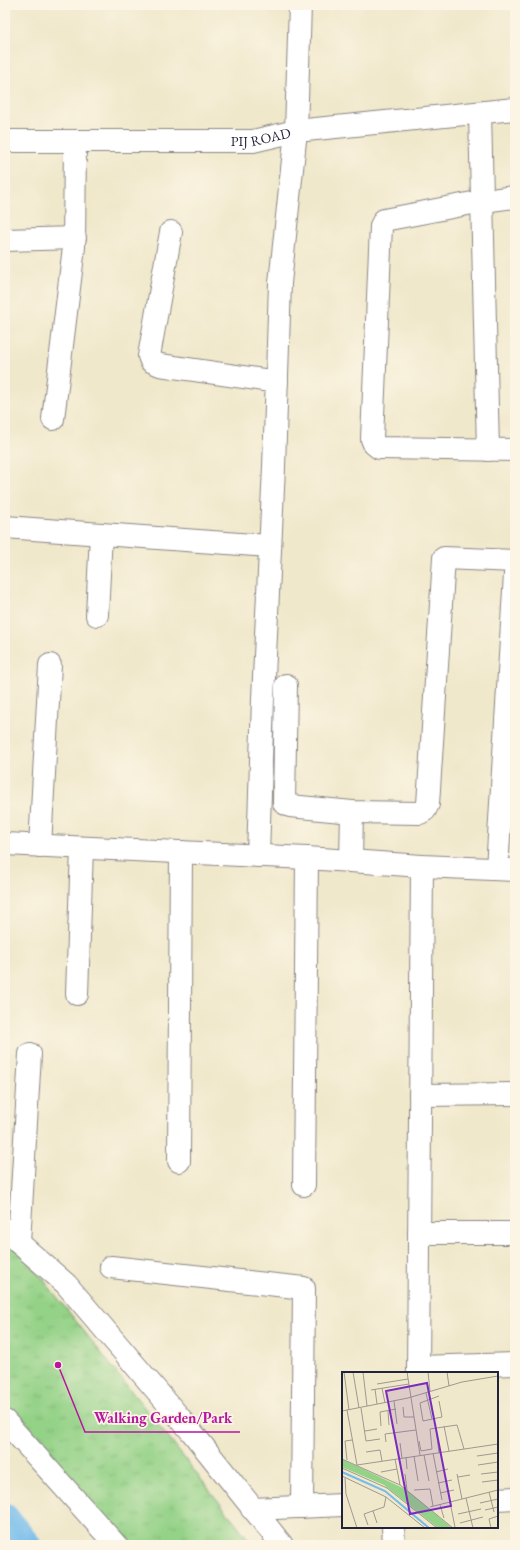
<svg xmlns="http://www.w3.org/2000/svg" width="520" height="1550" viewBox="0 0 520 1550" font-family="'EB Garamond',serif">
	<defs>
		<pattern id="park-tufts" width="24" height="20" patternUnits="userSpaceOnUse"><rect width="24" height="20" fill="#94d287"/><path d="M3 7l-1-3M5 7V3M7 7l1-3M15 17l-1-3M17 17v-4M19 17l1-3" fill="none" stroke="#7fb475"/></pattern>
	</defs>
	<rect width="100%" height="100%" fill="#fcf5e5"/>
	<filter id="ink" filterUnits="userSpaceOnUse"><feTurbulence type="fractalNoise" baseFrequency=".025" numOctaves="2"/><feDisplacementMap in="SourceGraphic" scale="8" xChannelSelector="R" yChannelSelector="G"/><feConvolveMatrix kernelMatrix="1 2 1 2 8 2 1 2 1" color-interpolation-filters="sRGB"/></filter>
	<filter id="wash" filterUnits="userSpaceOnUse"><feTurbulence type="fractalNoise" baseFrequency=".012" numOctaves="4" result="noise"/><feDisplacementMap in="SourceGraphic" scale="16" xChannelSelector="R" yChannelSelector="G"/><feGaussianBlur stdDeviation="0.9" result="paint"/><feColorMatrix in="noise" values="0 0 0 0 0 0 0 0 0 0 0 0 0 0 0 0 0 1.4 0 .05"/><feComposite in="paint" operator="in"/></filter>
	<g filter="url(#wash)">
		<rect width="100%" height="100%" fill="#f0e8cb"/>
		<path fill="url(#park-tufts)" stroke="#5b7a61" d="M5,1241l18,13 230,291h-131l-117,-134z"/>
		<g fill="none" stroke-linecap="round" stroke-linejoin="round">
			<path stroke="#72bceb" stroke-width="27" d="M5,1517l23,28"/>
		</g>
	</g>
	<g filter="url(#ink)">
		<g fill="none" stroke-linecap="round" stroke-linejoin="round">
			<defs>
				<g id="street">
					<path d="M480,113l8,337"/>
					<path d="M515,197l-32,4 -99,19 -3,6 -9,213 2,5 5,4 136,2"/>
					<path d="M171,232l-22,124 2,5 9,4 117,17"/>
					<path d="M5,240l70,-2"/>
					<path d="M53,419l21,-172 1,-106"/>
					<path d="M5,527l264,19"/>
					<path d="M97,615l4,-81"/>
					<path d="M286,685l-2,118 6,3 62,6 68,1 5,-3 3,-6 16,-246 71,3"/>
					<path d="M5,844l302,14 115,8 93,4"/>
					<path d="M40,846l10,-181"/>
					<path d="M258,856l5,-158 11,-231 6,-184 16,-152 4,-126"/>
					<path d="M351,861l1,-49"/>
					<path d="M497,869l18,-295"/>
					<path d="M77,994l5,-146"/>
					<path d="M420,1095l95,-1"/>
					<path d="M179,1161l2,-309"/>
					<path d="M304,1185l3,-327"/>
					<path d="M5,1229l14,14 47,41 125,147 91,114"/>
					<path d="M419,1233h96"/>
					<path d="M19,1243l11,-189"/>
					<path d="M111,1267l193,21 -2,219"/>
					<path d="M418,1367l97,-3"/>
					<path d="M418,1373l4,-507"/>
					<path d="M5,1421l111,124"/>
					<path d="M497,1499l18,-1"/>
					<path d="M252,1509l91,-4"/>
					<path d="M393,1527l1,18"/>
				</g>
				<g id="primary">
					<path id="s1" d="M5,141h248l43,-10 219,-22"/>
				</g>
			</defs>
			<use href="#street" stroke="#898583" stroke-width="24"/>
			<use href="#primary" stroke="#898583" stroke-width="24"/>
			<use href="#street" stroke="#fff" stroke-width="22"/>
			<use href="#primary" stroke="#fff" stroke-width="22"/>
		</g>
	</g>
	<g text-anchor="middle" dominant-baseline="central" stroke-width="3.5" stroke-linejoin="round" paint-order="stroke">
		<g font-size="14" fill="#22223b" stroke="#fcf5e5">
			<text stroke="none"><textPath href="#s1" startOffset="256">PIJ ROAD</textPath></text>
		</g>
	</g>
	<g transform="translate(342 1372)">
		<rect width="156" height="156" fill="#f0e8cb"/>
		<path d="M0,87l65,31 45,38h-14l-54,-43 -42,-18z" fill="#94d287"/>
		<path fill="none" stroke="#72bceb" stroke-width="2" d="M0,100l43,19 44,37"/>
		<path fill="none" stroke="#9e9991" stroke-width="1" d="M2,0l5,38M11,0l6,36M21,0l4,34M65,0l13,83M86,0l2,19M105,0l2,14M35,12l31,-5M40,16l3,15M33,17l2,15M29,18l38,-6M84,21l6,26M52,29l3,23M97,29l3,16 -19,4 -3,-18 19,-7M61,35l1,10h10M19,36l5,33 14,-2M5,38l10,55 141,-21M0,39l66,-13 54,-16 36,-6M46,39l1,14M39,54l-1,-14 16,-3M102,54l5,25M94,56l3,25M23,59l12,-2M77,69l2,10 11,-2 -2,-20 27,-4 7,24M44,70l-1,-8 31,-4M58,71l2,15M24,80l14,-2 2,11M91,81l9,47M82,83l5,26M72,84l4,25M135,84l21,-3M64,85l1,12M0,87l58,26 53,43M53,87l5,26M5,88l-2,-19 7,-1M136,93l20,-3M0,96l45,20 50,40M39,100l16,-3M94,100l12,-3M63,102l2,16M115,102l5,25M139,102l17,-2M0,104l44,21 39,31M116,105l12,-2M3,106l1,16 11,34M140,110l16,-2M96,111l14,-3M72,118l16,-1 3,17M147,120l5,20M98,121l14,-3M124,126l7,30M108,130l5,25M138,131l18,-4M98,133l4,13M88,135l68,-17M143,138l13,-3M31,139l4,12M116,142l23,-5M118,151l23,-6M26,153l-4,-11 20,-7 2,-10M149,156l-2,-9 9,-3"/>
		<path fill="#7b2cbf" fill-opacity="0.15" stroke="#7b2cbf" stroke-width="2" d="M85,11l24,123 -41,8 -24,-123z"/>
		<rect width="156" height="156" fill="none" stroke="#22223b" stroke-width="2"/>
	</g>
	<path fill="none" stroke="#b5179e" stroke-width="1.5" d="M58 1365L85 1432H240"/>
	<circle fill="#b5179e" stroke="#fcf5e5" stroke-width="1.5" cx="58" cy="1365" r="4"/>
	<g font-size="15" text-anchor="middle" font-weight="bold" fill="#b5179e" stroke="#fcf5e5" stroke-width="3.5" stroke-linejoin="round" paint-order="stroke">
		<text x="163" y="1423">Walking Garden/Park</text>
	</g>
	<rect width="520" height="1550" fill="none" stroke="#fcf5e5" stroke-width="20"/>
</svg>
